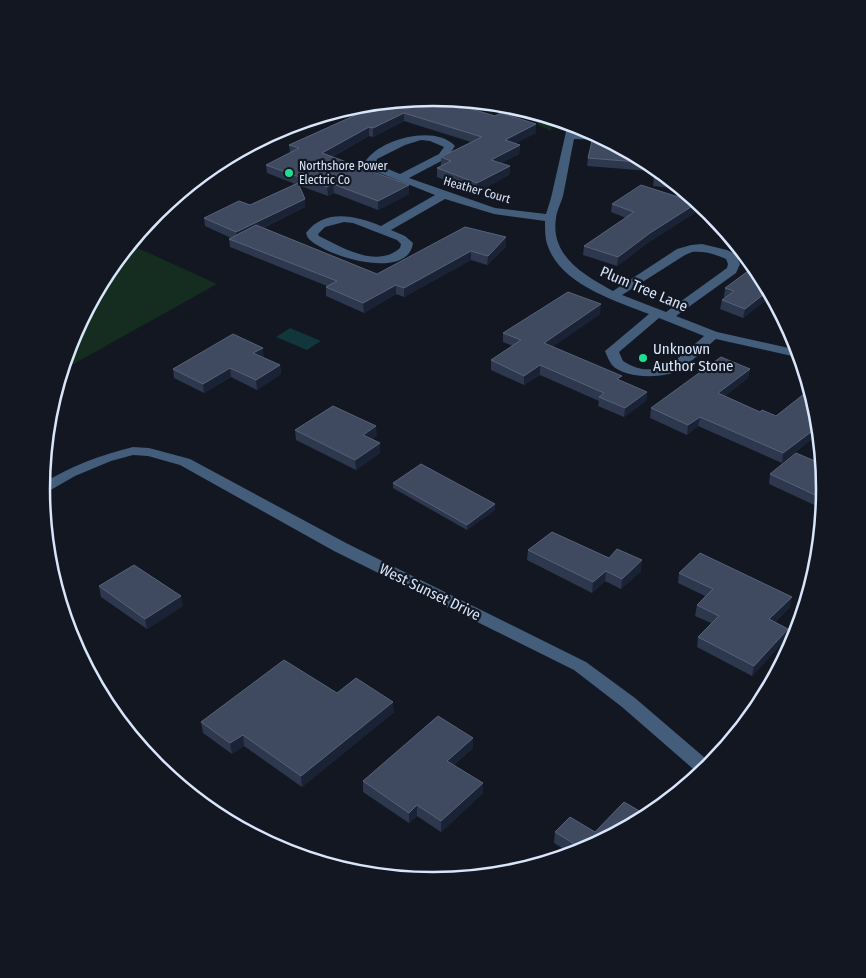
<svg xmlns="http://www.w3.org/2000/svg" width="866" height="978" viewBox="0 0 866 978" font-family="'Fira Sans Condensed',sans-serif">
	<rect width="100%" height="100%" fill="#121722"/>
	<g fill="#152c20">
		<path d="M501,104l52,14 -2,13 -13,-6 -2,-6 -25,-8 -4,-5z"/>
		<path d="M129,244l88,40 -156,87c15,-47 37,-89 68,-127z"/>
	</g>
	<path fill="#11363c" d="M290,328l31,13 -14,9 -31,-13z"/>
	<g fill="none" stroke-linecap="round" stroke-linejoin="round">
		<g fill="#435d7b" fill-rule="evenodd">
			<path d="M568,123l9,2 -2,8 22,2 11,5 -34,-1c-4,19 -7,38 -11,57 -2,7 -6,14 -7,22 -6,38 28,57 57,73l64,-42 14,-4 11,-1 25,6 8,4 5,10 -4,9 -60,43 41,16 81,18 3,8 -85,-19c-13,10 -23,23 -37,31 -15,9 -54,9 -67,-5 -3,-4 -5,-9 -7,-14l44,-37c-36,-14 -93,-31 -103,-74 -1,-6 -1,-13 -1,-19l-51,-7 -49,-15 -54,31 14,6 8,7c-5,39 -89,13 -105,-5l-2,-5c19,-25 50,-17 75,-7l54,-31 -68,-27 -2,-6c14,-23 70,-38 90,-16l-8,12 -38,20 86,30 51,6 5,-16zM421,140l9,1 14,6 -5,7 -39,20 -24,-10 1,-5 28,-14zM344,222l9,1 44,17 4,4 -1,4c-24,21 -58,-1 -81,-12l-1,-2 7,-7zM692,252c12,-1 23,2 34,7l2,5 -1,4 -61,44 -44,-17 63,-40zM659,318l45,18c-24,21 -47,47 -81,25l-4,-9z"/>
			<path d="M133,447l16,1 41,11 156,84 240,119 49,36 77,66 -13,10 -77,-67 -48,-37 -240,-119 -154,-86 -32,-9 -15,-1 -22,6 -36,15 -33,19v-11c29,-18 58,-29 91,-37z"/>
		</g>
	</g>
	<g fill="#2d374e">
		<path d="M413,99l3,2 120,23v9l-21,10 5,2 -1,9 -18,9 9,3 -1,9 -32,17 -40,-15v-9l4,-2v-9l30,-15 -67,-21 -31,16 -4,-1 -37,21 77,37 -31,16 -44,-17 -6,3 -30,-11 7,14v8l-42,21 114,46 88,-47 41,19 -19,19 -16,-5 -67,37 -8,-3 -32,19 -38,-17v-9l1,-1 -97,-39 -1,-8 2,-1 -26,-12 -1,-8 46,-13 45,-21 -28,-11 -1,-8 24,-12 -1,-8 79,-36 -4,-3v-2z"/>
		<path d="M594,133l57,30 11,9 -75,-6 1,-8z"/>
		<path d="M662,172l20,17 -29,-3 1,-8z"/>
		<path d="M612,204l84,8 -47,30 -32,24 -34,-11 1,-9 42,-28 -15,-6z"/>
		<path d="M759,272l15,27 -5,-1 -26,20 -23,-9 2,-9 3,-2 -1,-1 1,-9z"/>
		<path d="M600,314l-48,33 69,34 26,11 -1,9 -22,16 -26,-11 1,-5 -59,-26 -16,10 -33,-15v-10l22,-14 -10,-4v-9z"/>
		<path d="M263,357l17,8 1,9 -24,16 -26,-13 -27,16 -30,-15 -1,-9 91,-12z"/>
		<path d="M750,369l-2,9 -23,18 35,16 16,4 34,-20 7,17 2,20 -37,30 -84,-37 -11,9 -37,-17 1,-10z"/>
		<path d="M295,430l82,6 -5,3 8,4v10l-24,17 -60,-30z"/>
		<path d="M770,474l55,15 -2,20 -54,-25z"/>
		<path d="M393,483l102,27 -28,20 -74,-42z"/>
		<path d="M528,550l81,8 32,13 -20,18 -16,-8 -13,12 -65,-33z"/>
		<path d="M679,573l111,34 -15,15 13,7 -2,10 -34,37 -55,-29 1,-10 13,-14 -16,-7 2,-11 8,-9 -27,-13z"/>
		<path d="M99,586l84,20 -36,23 -46,-32z"/>
		<path d="M337,693l57,19 -92,75 -58,-41 -12,8 -29,-21 -2,-11z"/>
		<path d="M473,738v10l-19,17 29,18v10l-42,39 -24,-16 -8,7 -46,-31v-11z"/>
		<path d="M648,816l-65,35 -11,3 -18,-11 1,-11h40z"/>
	</g>
	<g fill="#1a2235">
		<path d="M404,113v8l-31,16v-9z"/>
		<path d="M536,124v9l-31,16v-9z"/>
		<path d="M369,127v9l-47,26v-9z"/>
		<path d="M520,145l-1,9 -29,14 1,-8z"/>
		<path d="M510,166l-1,9 -32,17v-9z"/>
		<path d="M333,184l1,9 -6,3 -1,-9z"/>
		<path d="M409,185v9l-31,16v-9z"/>
		<path d="M305,199v8l-68,33 -1,-8z"/>
		<path d="M697,203l-1,9 -47,30 -32,24 1,-9 32,-24z"/>
		<path d="M506,237v9l-19,19 1,-9z"/>
		<path d="M471,251v9l-67,37v-9z"/>
		<path d="M396,285v9l-32,19 -1,-10z"/>
		<path d="M769,290l1,2 -1,6 -26,20 2,-9z"/>
		<path d="M601,304l-1,10 -56,39v-10z"/>
		<path d="M263,348l1,9 -10,6 -1,-10z"/>
		<path d="M280,365l1,9 -24,16 -1,-10z"/>
		<path d="M540,365v10l-16,10v-9z"/>
		<path d="M230,368l1,9 -27,16 -1,-9z"/>
		<path d="M750,369l-2,9 -32,25 2,-10z"/>
		<path d="M647,392l-1,9 -22,16 1,-9z"/>
		<path d="M700,417l-2,9 -11,9 1,-10z"/>
		<path d="M376,426l1,10 -13,9 -1,-10z"/>
		<path d="M819,426v7l-37,30 1,-10z"/>
		<path d="M380,443v10l-24,17 -1,-10z"/>
		<path d="M495,504v6l-28,20v-5z"/>
		<path d="M642,560l-1,11 -20,18 1,-10z"/>
		<path d="M606,571l-1,10 -13,12 1,-11z"/>
		<path d="M181,596l2,10 -36,23 -2,-10z"/>
		<path d="M792,597l-2,10 -23,23 2,-11z"/>
		<path d="M788,629l-2,10 -34,37 2,-10z"/>
		<path d="M393,702l1,10 -92,75 -1,-11z"/>
		<path d="M243,735l1,11 -12,8 -2,-11z"/>
		<path d="M473,738v10l-26,23v-10z"/>
		<path d="M483,783v10l-42,39v-11z"/>
		<path d="M417,805v11l-8,7v-10z"/>
	</g>
	<g fill="#3f4a60" stroke="#576278">
		<path d="M431,97l64,19 6,-3 35,11 -31,16 15,5 -29,15 19,6 -33,17 -40,-15 14,-7 -10,-4 41,-20 -78,-24 -31,15 -4,-1 -47,26 87,32 -31,16 -45,-17 -6,3 -61,-22 33,-17 -10,-3 87,-39 -4,-3 41,-4 3,2 6,-3z"/>
		<path d="M594,133h1l55,30 -62,-5z"/>
		<path d="M662,172l8,7 -16,-1z"/>
		<path d="M298,183l7,16 -69,33 -32,-14 35,-17 11,4z"/>
		<path d="M641,185l56,18 -47,30 -32,24 -34,-11 50,-34 -22,-8z"/>
		<path d="M256,225l121,49 88,-47 41,10 -18,19 -17,-5 -67,37 -8,-3 -33,18 -37,-16 11,-6 -108,-42z"/>
		<path d="M755,266l4,6 10,18 -24,19 -23,-9 12,-9 -9,-3z"/>
		<path d="M568,292l33,12 -57,39 78,33 -5,3 30,13 -22,16 -26,-11 5,-4 -64,-28 -16,11 -33,-16 30,-20 -18,-7z"/>
		<path d="M233,334l30,14 -10,5 27,12 -24,15 -26,-12 -27,16 -30,-15z"/>
		<path d="M721,357l29,12 -32,24 42,19 2,-2 14,6 28,-22 6,2 2,-1 5,18 2,13 -36,27 -83,-36 -12,8 -37,-17z"/>
		<path d="M333,406l43,20 -13,9 17,8 -25,17 -60,-30z"/>
		<path d="M796,453l26,11 3,25 -1,10 -54,-25z"/>
		<path d="M421,464l74,40 -28,21 -74,-42z"/>
		<path d="M552,532l57,26 8,-9 25,11 -20,19 -16,-8 -13,11 -65,-32z"/>
		<path d="M700,553l92,44 -23,22 19,10 -34,37 -56,-29 21,-21 -22,-11 16,-16 -34,-16z"/>
		<path d="M134,565l47,31 -36,23 -46,-33z"/>
		<path d="M284,660l53,33 19,-15 37,24 -92,74 -58,-41 -13,8 -29,-21z"/>
		<path d="M438,716l35,22 -26,23 36,22 -42,38 -24,-16 -8,8 -46,-32z"/>
		<path d="M624,802l24,14 -64,34 -29,-18 15,-15 25,15z"/>
	</g>
	<g fill="#20de92" stroke="#121722" stroke-width="2">
		<circle cx="289" cy="173" r="5"/>
		<circle cx="643" cy="358" r="5"/>
	</g>
	<g text-anchor="middle" dominant-baseline="central" stroke-width="4.5" stroke-linejoin="round" paint-order="stroke">
		<g font-size="12" fill="#d8e5fa" stroke="#121722" text-anchor="start">
			<text x="299" y="166">Northshore Power<tspan x="299" dy="14">Electric Co</tspan></text>
		</g>
		<g font-size="12" fill="#d8e5fa" stroke="#121722">
			<text transform="translate(477 190) rotate(16)">Heather Court</text>
		</g>
		<g font-size="15" fill="#d8e5fa" stroke="#121722">
			<text transform="translate(644 289) rotate(23)">Plum Tree Lane</text>
			<text transform="translate(430 592) rotate(26)">West Sunset Drive</text>
		</g>
		<g font-size="15" fill="#d8e5fa" stroke="#121722" text-anchor="start">
			<text x="653" y="349">Unknown<tspan x="653" dy="17">Author Stone</tspan></text>
		</g>
	</g>
	<path d="M0 0H866V978H0ZM50 489a383 383 0 1 1 766 0a383 383 0 1 1-766 0Z" fill="#121722" fill-rule="evenodd"/>
	<path fill="none" stroke="#d8e5fa" stroke-width="2.5" d="M50 489a383 383 0 1 1 766 0a383 383 0 1 1-766 0Z"/>
</svg>
